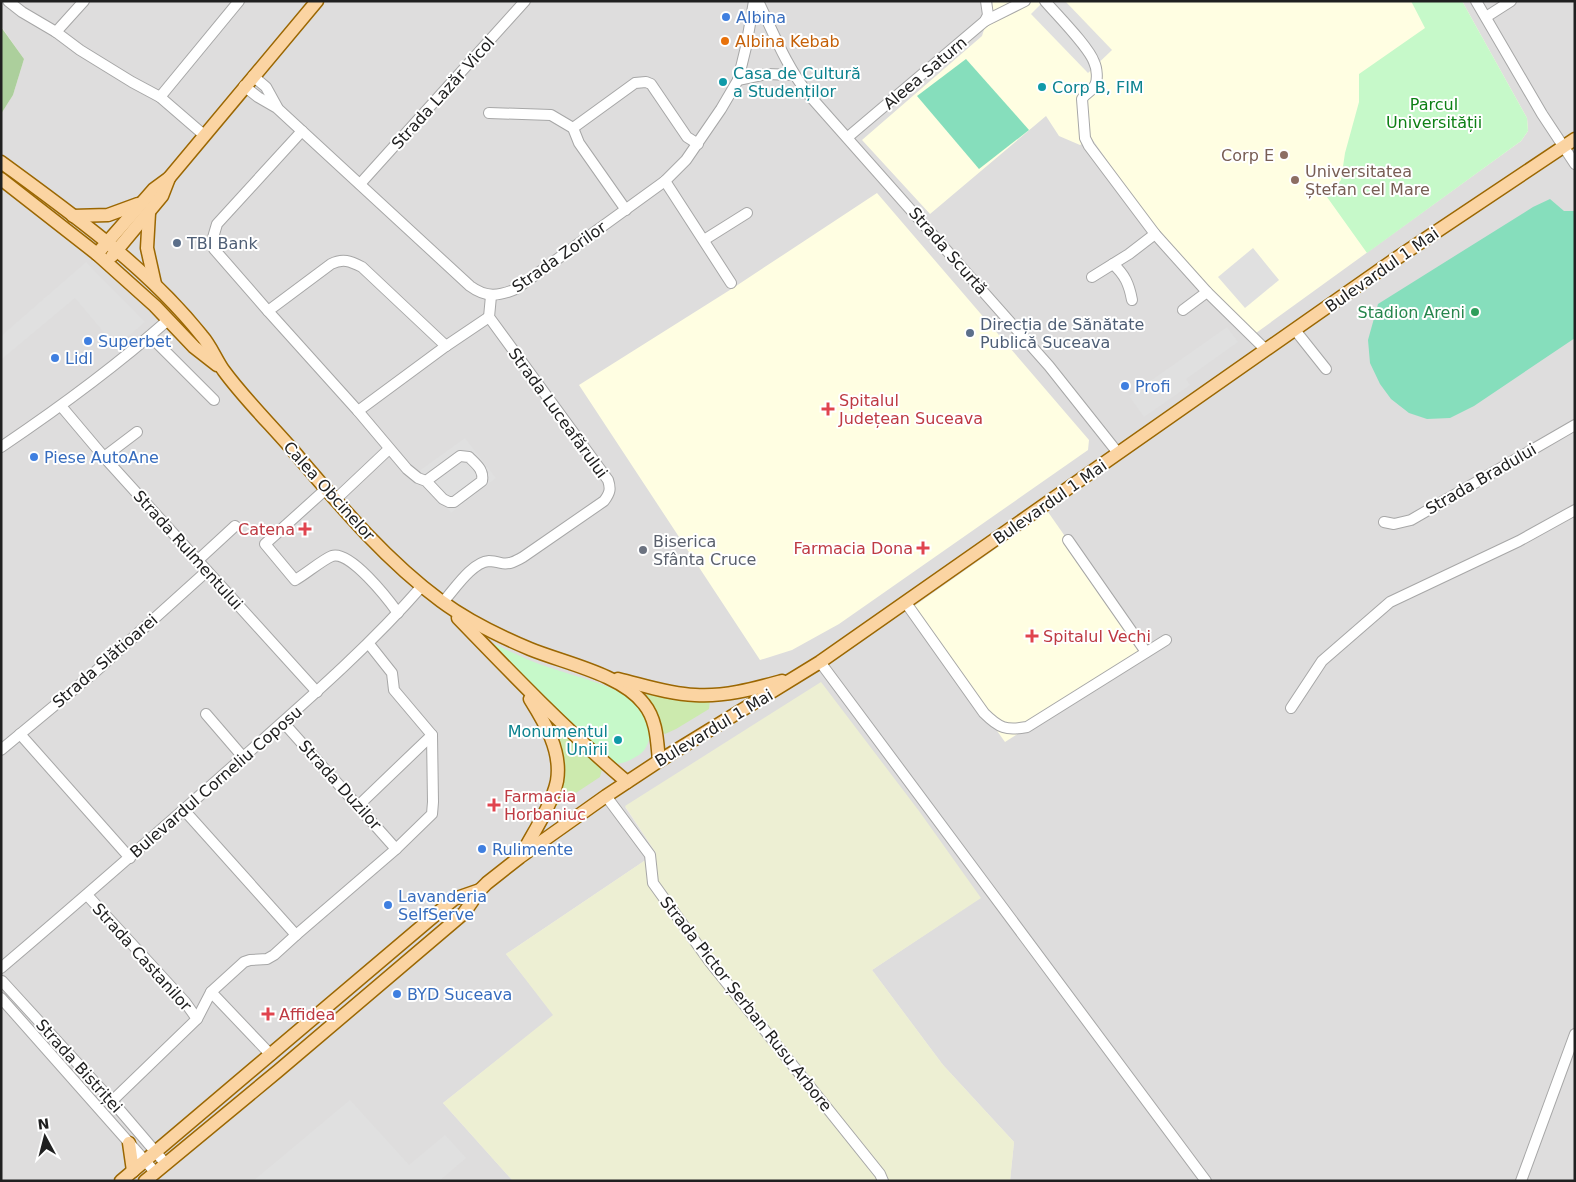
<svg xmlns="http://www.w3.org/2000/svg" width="1576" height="1182" viewBox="0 0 1576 1182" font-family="'DejaVu Sans',sans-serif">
	<rect width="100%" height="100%" fill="#f1ede7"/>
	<path fill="#dedddd" d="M1,1h1574v1180h-565l4,-39 -71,-77 -71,-95 108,-72 -355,-91 31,46 -150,101 48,61 -111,88 70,78h-512v-1067l12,-19 11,-36 -23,-33z"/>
	<g fill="#fffee2">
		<path d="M993,1h469l65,117 1,13 -7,10 -265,192 -45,-43 -61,-69 -58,-82 -12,6 -21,-9 -13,-20 -116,98 -68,-74 120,-104z"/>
		<path d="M877,193l212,247 -1,10 -249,174 -47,26 -32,10 -181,-275 154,-97z"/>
		<path d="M1048,512l98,140 -141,90 -95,-133z"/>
	</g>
	<path fill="#edefd3" d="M821,682l98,129 62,87 -109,72 71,95 71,77 -4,39h-497l-70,-78 110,-88 -47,-61 150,-101 -31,-47z"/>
	<g fill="#cceaae">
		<path d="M645,693l65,8 -1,8 -33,20 -11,5 -3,-2 -9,-26z"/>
		<path d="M542,711l28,30 32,28 -2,8 -47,31 6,-14z"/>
	</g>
	<path fill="#accf9c" d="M1,27l23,32 -11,36 -12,19z"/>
	<g fill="#c6f9c9">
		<path d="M1411,1h51l65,117 1,13 -7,10 -154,112 -40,-56 14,-17 4,-27 14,-51v-28l66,-46z"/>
		<path d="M485,640c21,9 41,20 63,27 28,10 60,16 85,33 18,11 24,42 6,55 -7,4 -16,10 -24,8l-43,-36 -44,-47z"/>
	</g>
	<g fill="#86debc">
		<path d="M966,59l63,71 -50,39 -62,-73z"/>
		<path d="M1550,199l14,12h11v127l-101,68 -24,12 -23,1 -18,-6 -18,-14 -11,-15 -10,-21 -2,-23 10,-36 155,-97z"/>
	</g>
	<g fill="#e0e0e0">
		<path d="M1044,1h21l47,49 -24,23 -57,-59z"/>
		<path d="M1253,248l26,32 -34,28 -27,-31z"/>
		<path d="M86,262l59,60 -29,25 -41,-49 -73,61 -1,-23z"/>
		<path d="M1227,327l11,15 -52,37 4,6 -46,32 -15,-21z"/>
		<path d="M465,438l31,40 -45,35 -32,-42z"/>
		<path d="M350,1100l59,65 36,-30 21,23 -27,23h-186z"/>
	</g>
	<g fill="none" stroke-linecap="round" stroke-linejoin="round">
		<defs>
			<g id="minor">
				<path d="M8,1l14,11 34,20 24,18 52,32 28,15"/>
				<path d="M758,1c16,33 28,65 51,94l240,271 69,87"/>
				<path d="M1045,1c12,14 44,46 49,61 3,6 4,18 1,23 -3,7 -10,8 -13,14l3,39 4,8 66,88 52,58 59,58"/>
				<path d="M1476,1l66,113 33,50"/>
				<path d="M1486,17l25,-16"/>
				<path d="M985,21l40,-20"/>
				<path d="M56,32l28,-31"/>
				<path d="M253,76l13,11 11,20"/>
				<path d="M738,80l29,-6 27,1"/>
				<path d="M244,86l14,11 19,11 193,178c16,12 29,10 46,3l149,-108 21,-21 35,-51 17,-29 8,-33 8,-46"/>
				<path d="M489,113l62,2 22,13 6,15 47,67"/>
				<path d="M573,128l62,-45 11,-1 5,2 36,53 11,7"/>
				<path d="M204,135l-44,-38 79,-96"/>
				<path d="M848,137l137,-116 3,-6 -2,-14"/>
				<path d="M665,181l66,102"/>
				<path d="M360,184l165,-183"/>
				<path d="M704,240l43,-27"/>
				<path d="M1113,264c12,11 16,20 19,36"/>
				<path d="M1092,277l37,-23 26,-20"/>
				<path d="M1183,310l24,-18"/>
				<path d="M268,311l-54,-62 -2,-8 5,-17 85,-93"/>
				<path d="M1295,330l31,39"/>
				<path d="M150,336l64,64"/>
				<path d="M61,406l43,51 213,235"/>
				<path d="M358,411l88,-65 43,-29"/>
				<path d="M1,447c58,-39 115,-81 167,-127"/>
				<path d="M104,457l33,-25"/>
				<path d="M426,481l34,-25 9,1c8,8 15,13 13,24l-28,21h-5l-6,-3 -17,-18 -8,-3 -11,-9 -49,-58 -90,-100 63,-47c12,-6 19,-3 31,3l84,79"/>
				<path d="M326,489l-61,55 30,36c11,-6 27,-20 37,-24 18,-6 56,43 66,57"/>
				<path d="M335,500l54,-51"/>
				<path d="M1384,522l10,2 17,-4 164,-95"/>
				<path d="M1068,540l78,112"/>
				<path d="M197,561l38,-35"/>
				<path d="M443,602c11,-12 29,-40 46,-41 4,0 8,1 12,2 8,2 15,-2 22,-6l81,-56c6,-8 7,-12 4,-21l-119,-163 2,-21"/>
				<path d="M906,603l78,110c15,15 22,18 43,14l139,-87"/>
				<path d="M820,662l386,519"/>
				<path d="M1291,708l31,-47 68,-59 129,-61 56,-31"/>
				<path d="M206,714l37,43"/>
				<path d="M283,722l113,127"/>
				<path d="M20,734l110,124"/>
				<path d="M1,750l94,-78 112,-101"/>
				<path d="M606,796l44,59 3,28 57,79 170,212 3,7"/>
				<path d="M359,805l73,-70"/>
				<path d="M184,810l112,125"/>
				<path d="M87,895l98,107 12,17"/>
				<path d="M1,968c81,-69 161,-139 240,-209 63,-56 126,-110 181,-173"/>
				<path d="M2,981l110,120 53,62"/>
				<path d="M211,992l60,63"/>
				<path d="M1,998l154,174"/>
				<path d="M112,1101l85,-82 14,-27 33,-30 6,-2 17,-1 7,-4 22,-20 100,-86 36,-35 1,-12 -1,-67 -38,-45 -2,-17 -23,-29"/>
				<path d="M1521,1181l54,-147"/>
			</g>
			<g id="major">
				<path d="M1,162c71,52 146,105 201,174 9,10 14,24 22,35 19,26 45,52 66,76 47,55 93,111 151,154 27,20 58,35 89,48 34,14 91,25 114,55 13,16 13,37 15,57"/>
				<path d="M1,179l96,75 58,52 39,41 23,18"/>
				<path d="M149,213l-2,35 8,36"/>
				<path d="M73,216l35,-1 30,-11"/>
				<path d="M97,254l57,-65 15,-11 148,-177"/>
				<path d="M112,256l50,-60 7,-18"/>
				<path d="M458,618c55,57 109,113 169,164"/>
				<path d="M618,679c25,6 51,15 77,16 30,2 58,-6 87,-14"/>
				<path d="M522,854c11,-21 30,-49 35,-73 5,-30 -12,-58 -27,-82"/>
				<path d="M129,1143l4,28"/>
				<path d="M121,1181l333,-282 26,-9"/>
				<path d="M145,1181l133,-110 186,-158 16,-23 7,-7 33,-26 86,-61 53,-35 161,-99 574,-402 181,-121"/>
			</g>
		</defs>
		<use href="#minor" stroke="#a7a7a7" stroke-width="12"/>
		<use href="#major" stroke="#9b6702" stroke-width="15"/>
		<use href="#minor" stroke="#fff" stroke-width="10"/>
		<use href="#major" stroke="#fbd4a2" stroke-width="12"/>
	</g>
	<g fill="#3f7fe0" stroke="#fff" stroke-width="2">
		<circle cx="726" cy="17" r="5"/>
		<circle cx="88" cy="341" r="5"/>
		<circle cx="55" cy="358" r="5"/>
		<circle cx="1125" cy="386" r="5"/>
		<circle cx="34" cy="457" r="5"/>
		<circle cx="482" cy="849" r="5"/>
		<circle cx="388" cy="905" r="5"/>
		<circle cx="397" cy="994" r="5"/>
	</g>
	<circle fill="#e8710a" stroke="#fff" stroke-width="2" cx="725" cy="41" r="5"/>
	<g fill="#0f9aa8" stroke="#fff" stroke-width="2">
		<circle cx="723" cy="82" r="5"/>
		<circle cx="1042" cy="87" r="5"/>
		<circle cx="618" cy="740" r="5"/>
	</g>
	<g fill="#8d6e63" stroke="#fff" stroke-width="2">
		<circle cx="1284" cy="155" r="5"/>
		<circle cx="1295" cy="180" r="5"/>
	</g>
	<g fill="#5c6f8a" stroke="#fff" stroke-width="2">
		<circle cx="177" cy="243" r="5"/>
		<circle cx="970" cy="333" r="5"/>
	</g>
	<circle fill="#2e9e5b" stroke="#fff" stroke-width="2" cx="1475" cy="312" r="5"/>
	<g fill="#e0444e" stroke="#fff" stroke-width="2">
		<path d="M825.5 401.5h5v5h5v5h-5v5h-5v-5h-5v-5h5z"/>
		<path d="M302.5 521.5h5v5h5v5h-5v5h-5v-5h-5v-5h5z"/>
		<path d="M920.5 540.5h5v5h5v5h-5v5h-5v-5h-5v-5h5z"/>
		<path d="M1029.5 628.5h5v5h5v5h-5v5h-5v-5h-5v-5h5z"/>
		<path d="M491.5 797.5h5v5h5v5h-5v5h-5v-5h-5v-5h5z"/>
		<path d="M265.5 1006.5h5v5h5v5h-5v5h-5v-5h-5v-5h5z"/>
	</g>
	<circle fill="#6b7280" stroke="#fff" stroke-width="2" cx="643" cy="550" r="5"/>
	<g text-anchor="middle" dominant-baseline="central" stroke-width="4" stroke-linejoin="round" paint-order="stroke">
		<g font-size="16" fill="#366cbe" stroke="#fff" text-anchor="start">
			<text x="736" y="17">Albina</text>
			<text x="98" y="341">Superbet</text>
			<text x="65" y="358">Lidl</text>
			<text x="1135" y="386">Profi</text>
			<text x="44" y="457">Piese AutoAne</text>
			<text x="492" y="849">Rulimente</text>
			<text x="398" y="896">Lavanderia<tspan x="398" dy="18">SelfServe</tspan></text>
			<text x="407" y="994">BYD Suceava</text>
		</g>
		<g font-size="16" fill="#c56008" stroke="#fff" text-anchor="start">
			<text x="735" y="41">Albina Kebab</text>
		</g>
		<g font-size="16" fill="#0d838f" stroke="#fff" text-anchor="start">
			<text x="733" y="73">Casa de Cultură<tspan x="733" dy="18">a Studenților</tspan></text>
			<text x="1052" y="87">Corp B, FIM</text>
			<text x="608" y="731" text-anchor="end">Monumentul<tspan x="608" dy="18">Unirii</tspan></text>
		</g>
		<g font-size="16" fill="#202020" stroke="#fff">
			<text transform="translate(925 73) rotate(-40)">Aleea Saturn</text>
			<text transform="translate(443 93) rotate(-48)">Strada Lazăr Vicol</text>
			<text transform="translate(948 251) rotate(49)">Strada Scurtă</text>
			<text transform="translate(559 257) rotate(-35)">Strada Zorilor</text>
			<text transform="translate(1382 270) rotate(-35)">Bulevardul 1 Mai</text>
			<text transform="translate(558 413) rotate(54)">Strada Luceafărului</text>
			<text transform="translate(1481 479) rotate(-30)">Strada Bradului</text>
			<text transform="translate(329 491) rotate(48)">Calea Obcinelor</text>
			<text transform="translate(1050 502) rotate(-35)">Bulevardul 1 Mai</text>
			<text transform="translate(188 550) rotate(48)">Strada Rulmentului</text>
			<text transform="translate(105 661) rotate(-41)">Strada Slătioarei</text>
			<text transform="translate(714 728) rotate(-31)">Bulevardul 1 Mai</text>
			<text transform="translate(216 782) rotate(-41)">Bulevardul Corneliu Coposu</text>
			<text transform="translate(340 785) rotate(48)">Strada Duzilor</text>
			<text transform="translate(142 957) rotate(48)">Strada Castanilor</text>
			<text transform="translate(746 1004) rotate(52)">Strada Pictor Șerban Rusu Arbore</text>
			<text transform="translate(79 1066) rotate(48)">Strada Bistriței</text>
		</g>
		<g font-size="16" fill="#0d8015" stroke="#fff">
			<text x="1434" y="104">Parcul<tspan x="1434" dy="18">Universității</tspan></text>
		</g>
		<g font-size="16" fill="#785e54" stroke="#fff" text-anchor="end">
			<text x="1274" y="155">Corp E</text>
			<text x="1305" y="171" text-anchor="start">Universitatea<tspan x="1305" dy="18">Ștefan cel Mare</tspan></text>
		</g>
		<g font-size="16" fill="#4e5e75" stroke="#fff" text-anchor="start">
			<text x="187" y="243">TBI Bank</text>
			<text x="980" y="324">Direcția de Sănătate<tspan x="980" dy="18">Publică Suceava</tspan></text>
		</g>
		<g font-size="16" fill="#27864d" stroke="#fff" text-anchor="end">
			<text x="1465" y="312">Stadion Areni</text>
		</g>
		<g font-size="16" fill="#be3a42" stroke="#fff" text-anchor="start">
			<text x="839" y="400">Spitalul<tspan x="839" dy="18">Județean Suceava</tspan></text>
			<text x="295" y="529" text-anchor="end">Catena</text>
			<text x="913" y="548" text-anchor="end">Farmacia Dona</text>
			<text x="1043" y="636">Spitalul Vechi</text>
			<text x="504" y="796">Farmacia<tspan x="504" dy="18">Horbaniuc</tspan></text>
			<text x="279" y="1014">Affidea</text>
		</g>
		<g font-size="16" fill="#5b616d" stroke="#fff" text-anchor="start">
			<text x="653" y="541">Biserica<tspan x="653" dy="18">Sfânta Cruce</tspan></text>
		</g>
	</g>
	<rect width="1576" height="1182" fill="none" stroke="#202020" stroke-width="5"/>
	<g transform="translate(45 1137) rotate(353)" stroke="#ffffff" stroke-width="4" paint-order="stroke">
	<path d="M0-4L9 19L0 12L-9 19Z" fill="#202020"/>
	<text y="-8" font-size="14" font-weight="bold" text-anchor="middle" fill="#202020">N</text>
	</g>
</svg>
